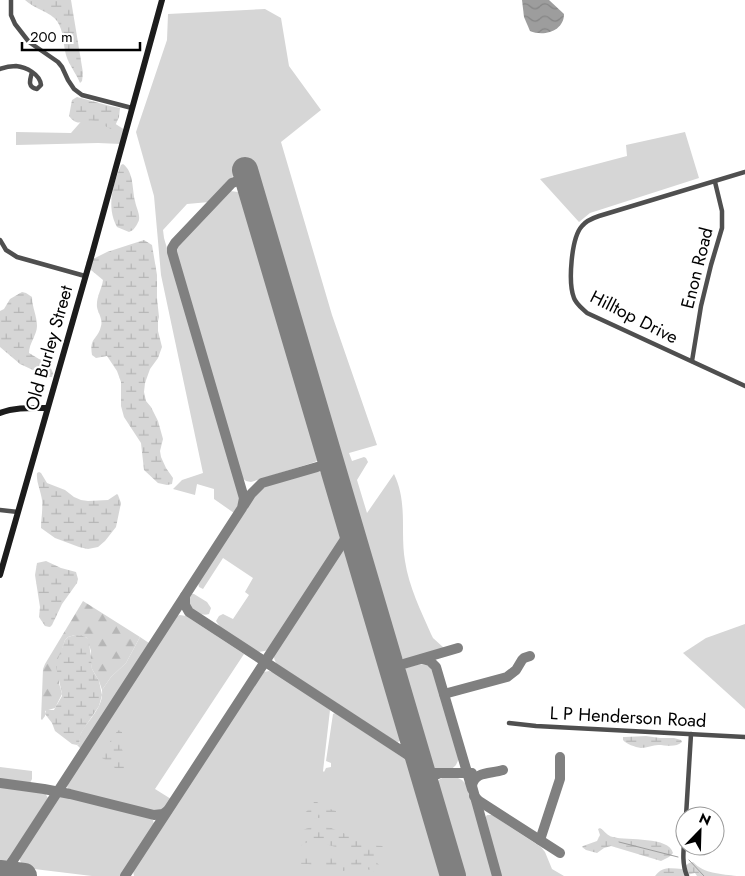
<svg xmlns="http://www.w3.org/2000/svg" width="745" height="876" viewBox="0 0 745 876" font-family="Jost,sans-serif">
	<defs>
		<pattern id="forest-firs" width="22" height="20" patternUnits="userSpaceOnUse" patternTransform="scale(1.25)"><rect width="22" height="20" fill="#d6d6d6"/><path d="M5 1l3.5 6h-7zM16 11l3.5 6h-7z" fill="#b6b6b6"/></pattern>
		<pattern id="wetland-marsh" width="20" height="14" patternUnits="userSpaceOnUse" patternTransform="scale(1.25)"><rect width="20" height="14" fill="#d6d6d6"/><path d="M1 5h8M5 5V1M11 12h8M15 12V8" fill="none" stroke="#b6b6b6"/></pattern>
		<pattern id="water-waves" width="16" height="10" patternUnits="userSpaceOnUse" patternTransform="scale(1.25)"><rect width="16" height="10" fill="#9d9d9d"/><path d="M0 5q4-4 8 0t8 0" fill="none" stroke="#858585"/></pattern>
	</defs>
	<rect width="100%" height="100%" fill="#fff"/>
	<g fill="#d6d6d6">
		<path d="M265,9l16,9 8,48 32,44 -40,32 51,173 45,130 -28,8 3,8 12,-4 2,1 2,4 -11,18 10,33 27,-39c14,29 6,57 11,87 4,26 16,50 26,73l2,4 11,10 -38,12 -5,-2 -4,-5 -144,-486 -17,6 -27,29 -22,2 -24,26 1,8 76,261 -1,5 -5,9 -20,-14v-10l-17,-5 -2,11 -22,-6 9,-9 21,-7 -42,-198 -7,-79 -18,-64 31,-92 1,-26z"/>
		<path d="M92,109l33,21 -4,14 -23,-1 -82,2v-13l55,1z"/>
		<path d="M685,132l14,46 -109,35 -11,9 -39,-43 87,-23 -1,-11z"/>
		<path d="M230,191l8,1 5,4 77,259 -3,6 -5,2 -61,19 -5,-1 -5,-4 -66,-224 2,-6z"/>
		<path d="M316,471l6,2 4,3 16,56v4l-73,113 -4,2 -7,1 -38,-25 -4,-6 3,-5 4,-2 10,5 16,-24 -4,-3 8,-14 -30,-20 -20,31 -4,-2 -1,-4 55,-85 6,-7 9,-6z"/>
		<path d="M343,550h3l2,2 54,185 -1,3 -3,2 -3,-1 -118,-77c-3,-4 -4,-8 -2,-13l65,-99z"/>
		<path d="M191,594h3l13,8 4,6 -2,6c-9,3 -20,-5 -21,-14z"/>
		<path d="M180,615l6,1 58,38 -89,135 16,10 -6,10 -10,3 -86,-22 -2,-3 1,-4 108,-167z"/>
		<path d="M745,624v85l-62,-56 23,-15z"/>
		<path d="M140,637l9,6 -68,106 -4,-4 2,-1c1,-3 0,-8 2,-11 7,-13 23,-26 21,-43l9,-13 15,-14z"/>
		<path d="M419,664l9,1 5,6 26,87c-1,2 -2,6 -4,8 -6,7 -20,5 -26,-1l-26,-88 3,-9z"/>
		<path d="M269,671l6,2 55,37 -7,61 1,1 2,-4 5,-1v-4l-5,-2 7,-47 2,-1 73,48 3,5 32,110h-309l-1,-5 2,-5 125,-191 4,-3z"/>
		<path d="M0,767l32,4v8l-2,4 -30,-4z"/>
		<path d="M454,776l8,4 5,5 27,91h-32l-26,-87c0,-12 8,-12 18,-13z"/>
		<path d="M0,786l39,5 6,2 3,5 -40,62 -5,4h-3z"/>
		<path d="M65,796l85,22 3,2 1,4 -34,52h-28l-66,-8c-5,-3 -7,-8 -6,-13l36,-55 4,-3z"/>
		<path d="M487,815h5l49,32 4,5 7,17 12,7h-63l-16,-55v-3z"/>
	</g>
	<path fill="url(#forest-firs)" d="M83,601l57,36 -14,26 -15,14 -9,13 -3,-9 -7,-12 -2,-11 1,-7 -4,-13 -5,-2 -7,-1 -7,2 -3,3 -3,9 -3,34 3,11 -7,14 -10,3v5l-3,4 -1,-1 2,-50 2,-5z"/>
	<g fill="url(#wetland-marsh)">
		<path d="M25,0h46l12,73 -1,8 -2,2c-4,-10 -11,-18 -14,-28 -3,-11 -2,-24 -9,-34 -6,-9 -23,-12 -32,-21z"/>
		<path d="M77,97l33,9 10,2 -1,9 -4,9 -4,3c-5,-2 -10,-6 -16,-8 -11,-3 -16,8 -26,-5l3,-16z"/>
		<path d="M123,164c11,8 9,25 12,37 1,6 5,13 4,19 -1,3 -4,8 -6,10l-4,2 -12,-5c-11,-21 -4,-42 4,-62z"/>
		<path d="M144,240l8,5 5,30v23l2,19 -1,4v10l4,16 -4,11 -8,11 -5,14 -1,9 2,9 5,6 7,14 5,18 -3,12 1,6 5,11 7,10 -1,6 -5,1 -9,-2 -14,-13 -3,-27 -17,-26 -3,-11v-24l-4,-11 -10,-15 -11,2 -4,-3c-3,-18 6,-15 9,-29 2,-7 -3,-13 -4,-19 -1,-10 5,-18 6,-27l-12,-10 -5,-8 4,-3 5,-1 12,-6z"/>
		<path d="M22,292l4,1 6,4c0,10 5,19 5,29 0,9 -8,17 -8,27l10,6 9,3 5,11 -1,4h-4l-28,-13 -20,-17v-36l4,-2 6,-10z"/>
		<path d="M39,472l2,1 6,10 18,7 9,7 7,3 7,1 20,-1 9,-6 1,1 3,8 -5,24 -11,14 -7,6 -10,2 -9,-2 -24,-9 -14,-10c0,-9 2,-18 1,-28 -1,-9 -6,-18 -5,-27z"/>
		<path d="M46,561l15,7 15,4 2,7 -1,4 -15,21 -10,21 -2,2 -5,-1 -6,-9 1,-10 -5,-32 2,-12z"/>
		<path d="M75,635c6,0 12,1 14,6l3,28 7,12 3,14 -3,11 -18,27 -2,11 -2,1 -5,-1 -17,-13 -3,-8 -7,-9 1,-4h8l1,-2 7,-12v-2l-5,-23 -1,-7 9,-24 3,-3z"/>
		<path d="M119,730l3,2v9l-2,3c3,6 7,22 5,28 -11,-1 -14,-10 -23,-14v-2c6,-8 9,-20 17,-26z"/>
		<path d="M646,736l14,2h14l7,2 1,2c-6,6 -16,3 -24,3 -5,0 -11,3 -17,3 -6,-1 -15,-4 -18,-8v-3h2z"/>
		<path d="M313,802h4c8,6 11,6 19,9v2c-7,3 -26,8 -33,5l-1,-3 5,-4z"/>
		<path d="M320,826l11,2 41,17 10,1 3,3 -1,6 -7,5 -1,2 12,11v2l-2,1 -19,-7 -12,-1 -12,3 -11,-1 -24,-6h-11l-1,-3c7,-6 35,-5 43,-3 9,1 11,4 20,1 8,-15 -14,-12 -22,-12 -8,-1 -19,-6 -27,-5 -4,0 -8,3 -11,5l-2,-1 4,-15 7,-3z"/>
		<path d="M600,828c5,3 7,8 13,9 15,4 56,-1 60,16l-4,4 -8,4 -50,-15 -7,2 -7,5 -11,-3 -4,-3 1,-1 14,-5 3,-6 -2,-6z"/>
		<path d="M693,862c11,12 29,12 44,14h-40l-2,-3 -12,3h-28c7,-10 16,-8 27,-7l7,-6z"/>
	</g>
	<path fill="url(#water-waves)" d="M522,0h27l15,14c0,17 -20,23 -34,17l-6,-14z"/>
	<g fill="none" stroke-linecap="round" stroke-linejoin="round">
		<g stroke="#9d9d9d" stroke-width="1">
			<path d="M619,842l59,15"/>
			<path d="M689,860l15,16"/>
		</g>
		<g stroke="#808080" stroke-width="10">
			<path d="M244,505l7,-11 11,-11 69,-20"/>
			<path d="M185,596v9l4,7 225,147 6,7"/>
			<path d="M422,659l8,2 6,6 36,122"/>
			<path d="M389,661l6,4h5l58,-17"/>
			<path d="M394,676l1,-7 5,-4"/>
			<path d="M444,694l63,-17 9,-7 6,-10 2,-2 6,-2"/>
			<path d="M400,749c8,2 12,-4 12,-11"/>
			<path d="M420,764l7,7 5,2h40"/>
			<path d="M0,783l44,6 26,5 84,21 9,-1 4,-3"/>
			<path d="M427,789c1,-9 4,-13 13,-16"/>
			<path d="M474,796l5,5 81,52"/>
			<path d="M540,840l20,-61v-22"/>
			<path d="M12,862l-1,3 2,6 7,5"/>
			<path d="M0,873l6,-3 4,-5 232,-357 2,-10 -72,-246v-4l3,-5 57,-60 8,-3 10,6"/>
			<path d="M125,876l226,-346"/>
			<path d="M497,876l-25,-90c2,-15 19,-12 31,-16"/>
		</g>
		<g stroke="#808080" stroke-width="26">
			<path d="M245,170l208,706"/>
			<path d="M0,873l24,3"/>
		</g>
		<g stroke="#4f4f4f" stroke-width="4.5">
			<path d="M11,0v15l4,9 14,18 29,20 4,5 6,13 6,9 8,6 50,13"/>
			<path d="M0,69c5,-2 11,-3 16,-3 10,1 24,8 25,19l-4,4c-10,-2 -7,-9 -5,-17"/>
			<path d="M745,172l-146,44c-6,2 -13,5 -17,10 -11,12 -14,57 -8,72 2,6 8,10 13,15l158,73"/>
			<path d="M0,240l6,10 11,7 68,19"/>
			<path d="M692,361l9,-55 10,-41 11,-37v-17l-7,-29"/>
			<path d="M0,510l18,2"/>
			<path d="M509,723l27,3 209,11"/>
			<path d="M686,816l5,-82"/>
			<path d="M685,832c-1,15 -4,30 2,44"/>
		</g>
		<g stroke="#1c1c1c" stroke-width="6">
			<path d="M0,413c15,-6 31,-5 47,-5"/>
			<path d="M0,575l92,-321 70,-254"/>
		</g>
	</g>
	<g text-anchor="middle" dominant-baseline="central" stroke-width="4.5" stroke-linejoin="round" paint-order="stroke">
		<g font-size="18" fill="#000" stroke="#fff">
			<text transform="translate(697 268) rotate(-76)">Enon Road</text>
			<text transform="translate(634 317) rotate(27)">Hilltop Drive</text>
			<text transform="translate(49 348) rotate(-74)">Old Burley Street</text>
			<text transform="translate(628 717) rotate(3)">L P Henderson Road</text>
		</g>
	</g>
	<g transform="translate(700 831) rotate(23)"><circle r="24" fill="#ffffff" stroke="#999999"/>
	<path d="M0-4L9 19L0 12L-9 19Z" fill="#000000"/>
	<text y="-8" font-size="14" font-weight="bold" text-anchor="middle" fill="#000000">N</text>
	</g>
	<path d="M22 42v8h118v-8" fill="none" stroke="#000000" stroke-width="2.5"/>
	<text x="30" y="42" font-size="15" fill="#000000" stroke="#ffffff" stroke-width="4" paint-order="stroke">200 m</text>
</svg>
